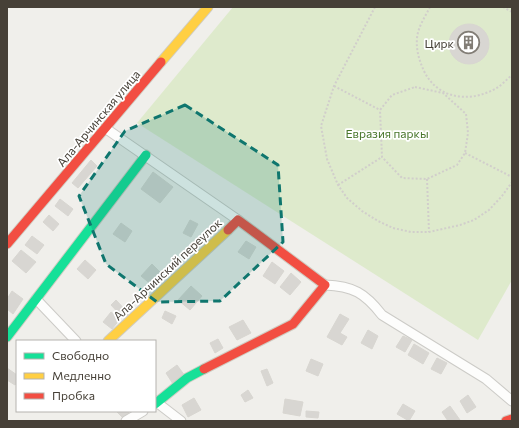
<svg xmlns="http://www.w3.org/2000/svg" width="519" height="428" viewBox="0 0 519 428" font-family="Commissioner,sans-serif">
	<rect width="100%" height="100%" fill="#f0efeb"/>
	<path fill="#deeacc" d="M233,7h279v273l-34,60 -341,-217z"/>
	<g fill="#d8d6d2" stroke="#d8d6d1">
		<circle cx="469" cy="44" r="20"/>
		<path d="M91,160l6,6 -19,22 -6,-5z"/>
		<path d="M153,172l20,15 -13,16 -19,-14z"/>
		<path d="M60,199l13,10 -5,7 -13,-10z"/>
		<path d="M49,215l10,9 -6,7 -10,-9z"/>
		<path d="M190,220l8,4 -7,13 -8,-4z"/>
		<path d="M121,223l11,8 -7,11 -12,-8z"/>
		<path d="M32,236l12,9 -7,9 -12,-9z"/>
		<path d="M246,241l10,6 -7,12 -11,-7z"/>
		<path d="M21,250l15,12 -10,11 -14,-12z"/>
		<path d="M85,260l11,10 -8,9 -11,-10z"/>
		<path d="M272,262l12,9 -9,13 -12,-8z"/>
		<path d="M152,264l11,11 -10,11 -12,-10z"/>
		<path d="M291,273l10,9 -11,13 -10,-8z"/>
		<path d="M191,286l11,10 -12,14 -12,-10z"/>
		<path d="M12,291l11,8 -10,15 -6,-5v-10z"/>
		<path d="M116,300l13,14 -5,5 -13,-14z"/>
		<path d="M165,311l11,5 -4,8 -10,-6z"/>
		<path d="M111,312l9,7 -8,10 -9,-7z"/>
		<path d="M340,314l9,5 -9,14 7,4 -5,8 -15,-8z"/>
		<path d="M243,320l8,13 -14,7 -8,-13z"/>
		<path d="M368,330l10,6 -6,13 -11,-6z"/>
		<path d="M403,336l9,4 -7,12 -9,-5z"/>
		<path d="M218,339l5,9 -8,5 -5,-10z"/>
		<path d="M414,344l15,9 -6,11 -15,-9z"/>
		<path d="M437,358l10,5 -6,11 -10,-5z"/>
		<path d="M311,359l12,5 -5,12 -12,-5z"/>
		<path d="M177,365l8,11 -12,8 -7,-11z"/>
		<path d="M7,368l10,7v7l-2,3 -8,-5z"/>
		<path d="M267,369l6,14 -6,3 -6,-15z"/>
		<path d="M248,390l5,8 -8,4 -4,-7z"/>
		<path d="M468,395l8,12 -9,6 -7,-12z"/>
		<path d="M194,398l7,12 -13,7 -6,-12z"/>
		<path d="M285,399l18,3 -3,14 -17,-3z"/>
		<path d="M403,404l12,7 -6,10 -12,-7z"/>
		<path d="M450,406l10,14 -1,1h-11l-6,-9z"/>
		<path d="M116,411h14l-7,7z"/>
		<path d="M306,411l13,1 -1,6 -12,-1z"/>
	</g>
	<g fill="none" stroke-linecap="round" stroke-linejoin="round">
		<defs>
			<g id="street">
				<path d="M105,128l133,92"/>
				<path d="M325,285c28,1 40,8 57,30l104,64 26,22"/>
				<path d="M36,299l40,42"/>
				<path d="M155,401l26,20"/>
				<path d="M126,421l17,-10"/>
			</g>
			<g id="fast">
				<path d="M7,337l139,-182"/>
				<path d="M155,404l32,-26 17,-9"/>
			</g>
			<g id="slow">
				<path d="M161,62l47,-55"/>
				<path d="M108,341l120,-111"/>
			</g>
			<g id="jam">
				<path d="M7,244l154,-182"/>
				<path d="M204,369l89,-45 32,-39 -87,-65 -10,10"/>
				<path d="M506,421l6,-2"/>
			</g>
		</defs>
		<use href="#street" stroke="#cccbc7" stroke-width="11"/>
		<use href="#fast" stroke="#cfccc2" stroke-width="11"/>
		<use href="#slow" stroke="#cfccc2" stroke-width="11"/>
		<use href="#jam" stroke="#cfccc2" stroke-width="11"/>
		<g stroke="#d1cecb" stroke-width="2" stroke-dasharray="2 2" stroke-linecap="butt">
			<path d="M375,7l-41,79 -13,40 6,33 11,26 9,13 15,13 16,10 15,7 18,4h18l31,-7 14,-5 15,-10 13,-14 10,-14"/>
			<path d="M430,7c-5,10 -12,20 -13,31 -1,12 2,22 7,33 13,27 43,32 69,19 7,-3 13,-10 19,-15"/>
			<path d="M503,7l9,5"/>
			<path d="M334,86l46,24"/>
			<path d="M415,87l28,6 23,21 2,19 -3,20 -8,12 -30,14 -25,-1 -20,-21 -2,-47 12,-15z"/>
			<path d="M465,153l47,24"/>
			<path d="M427,179l2,53"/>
			<path d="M338,185l44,-28"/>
		</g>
		<use href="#street" stroke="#fdfdfc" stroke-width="9"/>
		<use href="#fast" stroke="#16e098" stroke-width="9"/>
		<use href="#slow" stroke="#ffcf43" stroke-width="9"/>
		<use href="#jam" stroke="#f24e42" stroke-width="9"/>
	</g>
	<path fill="#0f766e" fill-opacity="0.2" stroke="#0f766e" stroke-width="3" stroke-dasharray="8 5" stroke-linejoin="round" d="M185,105l93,60 5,77 -63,59 -63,1 -51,-38 -27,-68 46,-65z"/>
	<defs>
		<symbol id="building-ring" viewBox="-11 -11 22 22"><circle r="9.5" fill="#fff" stroke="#827d76" stroke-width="1.5"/><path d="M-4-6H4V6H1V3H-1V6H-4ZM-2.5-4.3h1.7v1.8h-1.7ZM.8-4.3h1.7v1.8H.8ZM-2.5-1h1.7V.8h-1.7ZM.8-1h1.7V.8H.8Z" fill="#827d76"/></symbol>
	</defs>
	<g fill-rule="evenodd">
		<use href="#building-ring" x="456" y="30" width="25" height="25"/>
	</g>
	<g text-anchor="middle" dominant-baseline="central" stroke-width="3.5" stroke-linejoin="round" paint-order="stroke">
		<g font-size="12" fill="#464037" stroke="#fff" text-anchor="end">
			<text x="454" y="43">Цирк</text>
		</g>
		<g font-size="12" fill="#464037" stroke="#fff">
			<text transform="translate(98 118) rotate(-50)">Ала-Арчинская улица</text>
			<text transform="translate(167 269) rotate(-43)">Ала-Арчинский переулок</text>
		</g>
		<g font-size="12" fill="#48762b" stroke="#fff">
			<text x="387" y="133">Евразия паркы</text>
		</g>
	</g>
	<rect width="519" height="428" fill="none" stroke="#464037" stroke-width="16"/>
	<rect x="16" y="340" width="140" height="72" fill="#ffffff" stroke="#b5b3af"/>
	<rect x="24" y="353" width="20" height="6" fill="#16e098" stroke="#b5b3af"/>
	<text x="52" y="360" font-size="12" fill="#464037">Свободно</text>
	<rect x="24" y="373" width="20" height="6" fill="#ffcf43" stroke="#b5b3af"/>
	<text x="52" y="380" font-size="12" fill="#464037">Медленно</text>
	<rect x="24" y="393" width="20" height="6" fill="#f24e42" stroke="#b5b3af"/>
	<text x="52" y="400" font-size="12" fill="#464037">Пробка</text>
</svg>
